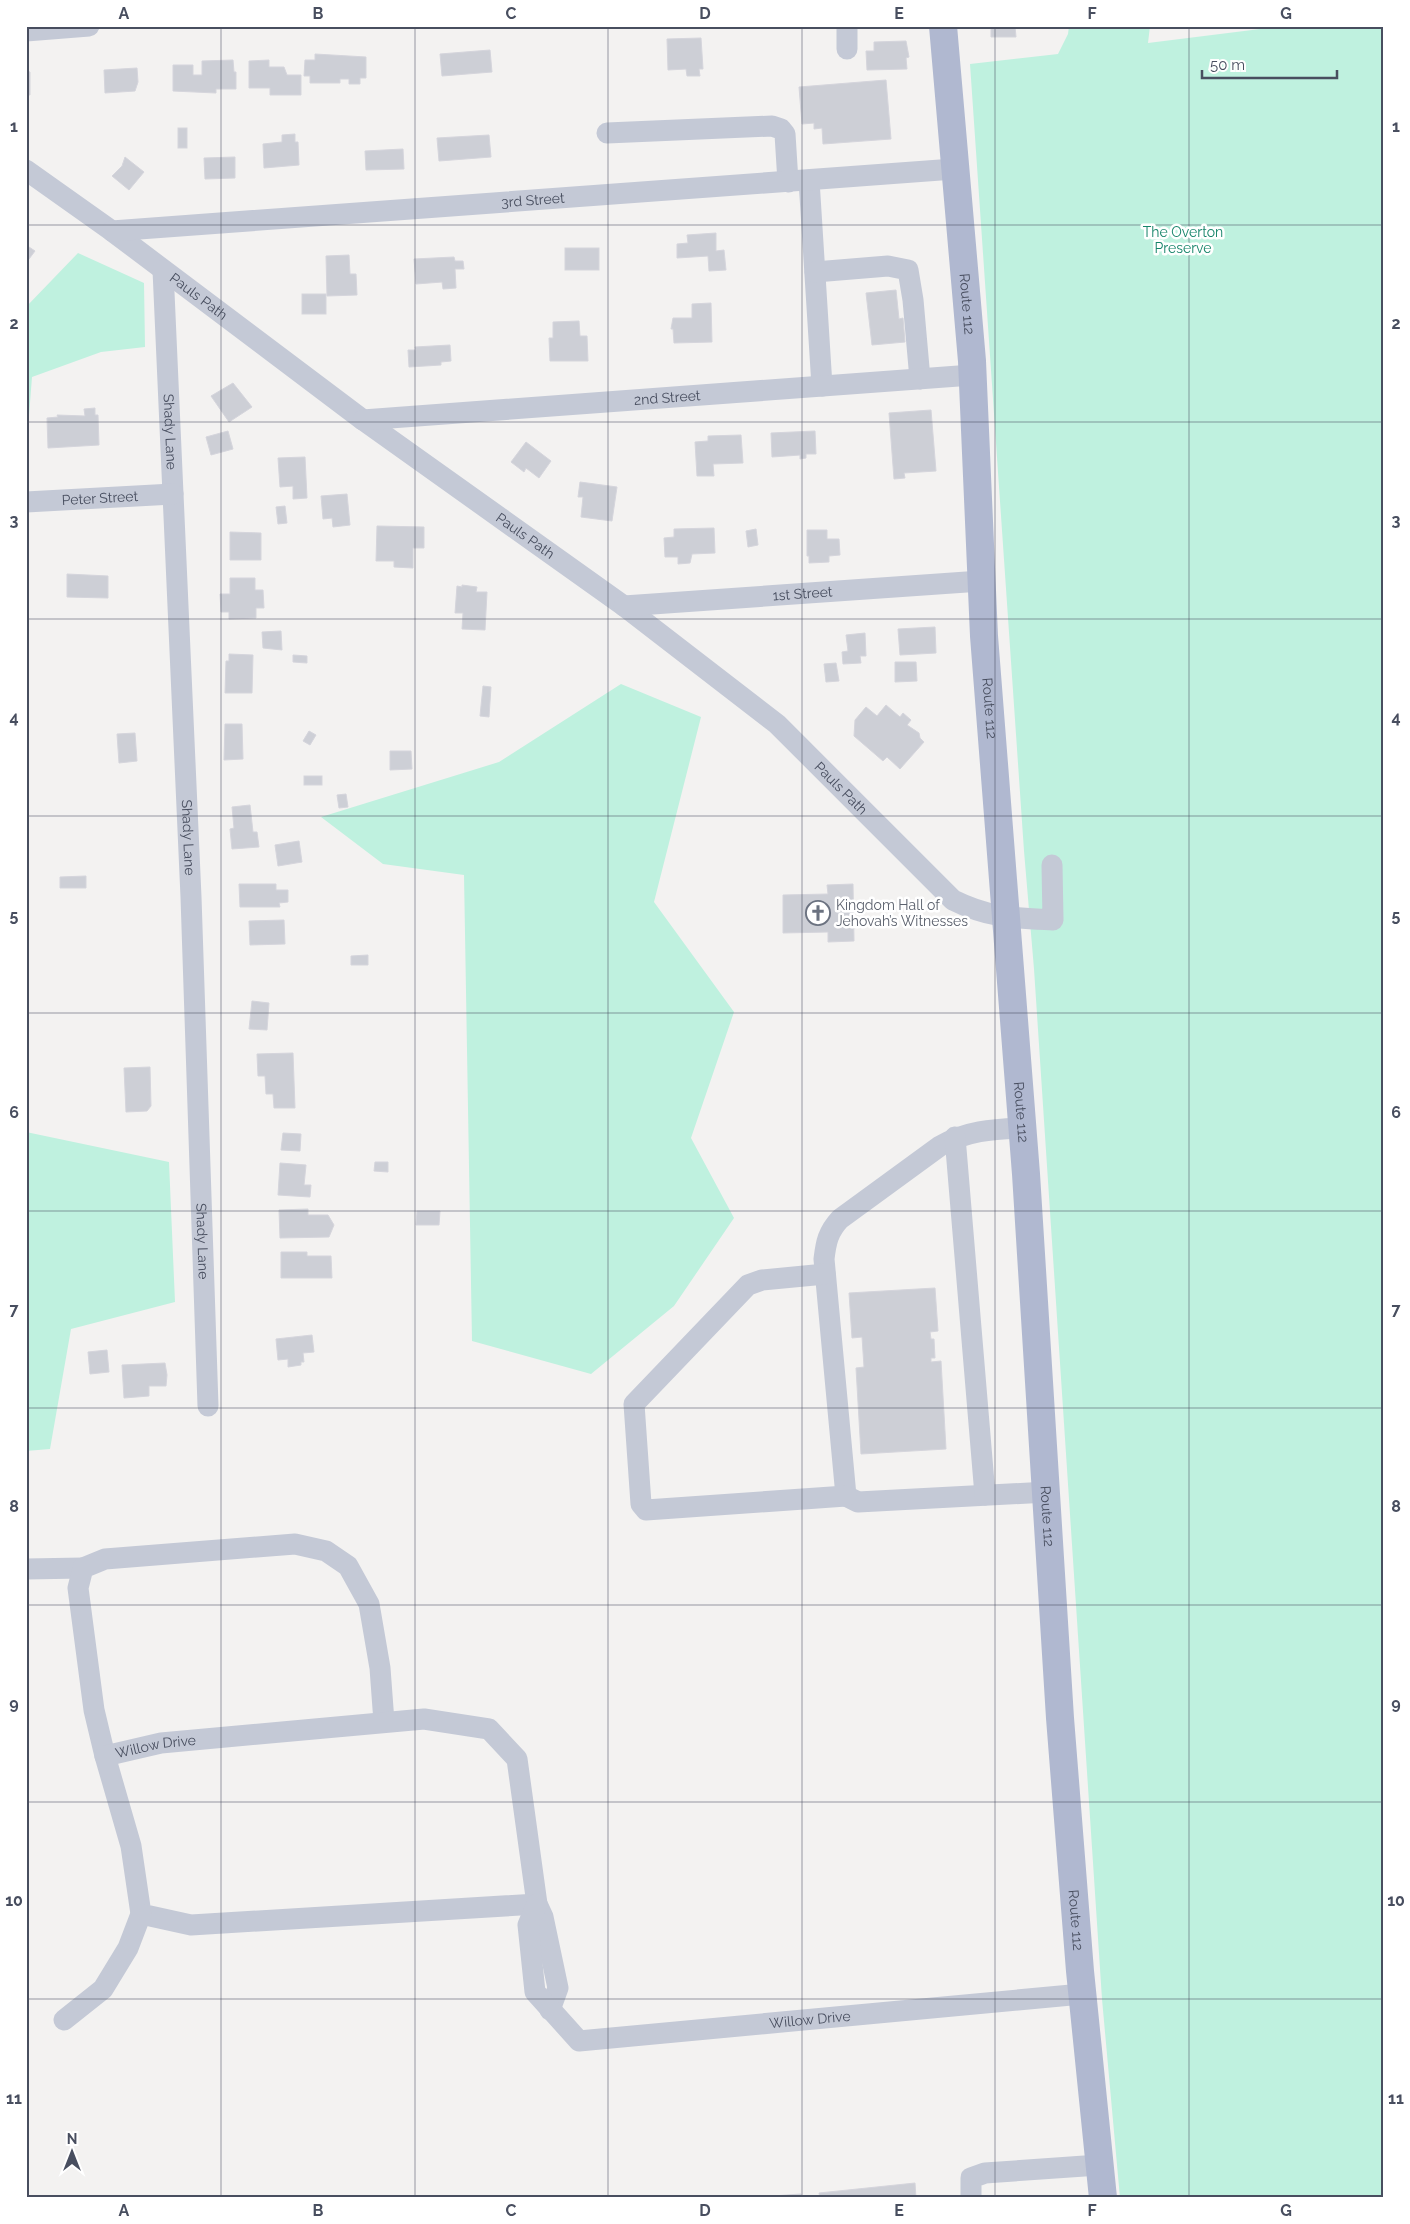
<svg xmlns="http://www.w3.org/2000/svg" width="1410" height="2224" viewBox="0 0 1410 2224" font-family="Raleway,sans-serif">
	<rect width="100%" height="100%" fill="#f3f2f1"/>
	<g fill="#bff1df">
		<path d="M1069,26h81l-2,17 135,-17h101v2172h-264l-18,-199 -68,-1030 -10,-118 -54,-787 88,-10 10,-20z"/>
		<path d="M78,253l66,30 1,64 -44,5 -69,25 -6,77v-147z"/>
		<path d="M621,684l80,33 -47,185 80,110 -43,126 43,80 -60,88 -83,68 -119,-33 -8,-466 -81,-11 -62,-47 178,-55z"/>
		<path d="M26,1132l143,30 6,140 -104,27 -21,120 -24,2z"/>
	</g>
	<g fill="#cdcfd6" stroke="#d5d5dc">
		<path d="M991,26h26h-2l1,11h-25z"/>
		<path d="M701,38l2,31h-4l1,7h-13l-1,-7 -18,1 -1,-31z"/>
		<path d="M906,41l3,16 -3,1 1,11 -40,1 -1,-19h8v-9z"/>
		<path d="M490,50l2,22 -50,4 -2,-22z"/>
		<path d="M315,54l51,3v21h-6v6h-11v-5h-9v4h-30v-7h-6l1,-16h10z"/>
		<path d="M233,60l1,12h2v17h-20v4l-43,-2v-26h20v10h9v-14z"/>
		<path d="M269,60v7h15l3,8h14v20h-31v-7h-21v-27z"/>
		<path d="M137,68l1,14 -3,9 -30,2 -1,-23z"/>
		<path d="M26,71l4,1v23h-4z"/>
		<path d="M886,80l5,59 -68,5 -1,-16 -8,1v-6l-12,1 -3,-37z"/>
		<rect x="178" y="128" width="9" height="20"/>
		<path d="M295,134v8h3l1,23 -35,3 -1,-24 19,-2v-7z"/>
		<path d="M489,135l2,22 -52,4 -2,-23z"/>
		<path d="M403,149l1,20 -38,1 -1,-19z"/>
		<path d="M125,157l19,15 -15,18 -17,-14 10,-10z"/>
		<path d="M235,157v21l-30,1 -1,-21z"/>
		<path d="M716,233v18l8,-1 2,20 -17,1 -1,-15 -31,2v-14l11,-1 -1,-8z"/>
		<path d="M26,245l9,6 -9,12z"/>
		<rect x="565" y="248" width="34" height="22"/>
		<path d="M349,255l1,19h6l1,21 -30,1 -1,-40z"/>
		<path d="M454,257l1,4h8l1,8h-9l1,19 -13,1 -1,-7 -26,2 -2,-25z"/>
		<path d="M896,290l3,29 4,-1 2,24 -33,3 -6,-52z"/>
		<rect x="302" y="294" width="24" height="20"/>
		<path d="M711,303l1,39 -38,1 -1,-14h-2l2,-11h19v-14z"/>
		<path d="M579,321l1,15h7l1,25h-38l-1,-23h4v-16z"/>
		<path d="M450,345l1,16 -10,1v3l-32,2 -1,-17h8l-1,-3z"/>
		<path d="M233,383l19,24 -23,15 -18,-26z"/>
		<path d="M95,408v7h3l1,30 -51,3 -1,-30 11,-1 -1,-2 28,1 -1,-7z"/>
		<path d="M931,410l5,61 -32,2 1,5 -11,1 -5,-66z"/>
		<path d="M228,431l5,18 -22,6 -5,-18z"/>
		<path d="M815,431l1,23h-10v4l-6,1v-4l-28,2 -1,-24z"/>
		<path d="M741,435l2,28 -30,1 1,12h-17l-2,-34 13,-1v-5z"/>
		<path d="M526,442l25,19 -12,17 -13,-10 -2,4 -13,-10z"/>
		<path d="M305,457l2,41 -14,1v-13l-13,1 -2,-29z"/>
		<path d="M580,482l37,5 -5,34 -31,-4 2,-20h-5z"/>
		<path d="M347,494l3,31 -17,2 -1,-9 -9,1 -2,-23z"/>
		<path d="M285,506l2,17 -9,1 -2,-17z"/>
		<path d="M377,526l47,1v21h-11v20l-19,-1v-6h-18z"/>
		<path d="M714,528l1,25 -23,1 -2,9 -12,1v-7h-13l-1,-19 10,-1v-8z"/>
		<path d="M756,529l2,16 -10,2 -2,-16z"/>
		<path d="M807,530h20v9h12l1,16 -11,1v6l-20,1v-7h-2z"/>
		<path d="M230,532l31,1v27h-31z"/>
		<path d="M67,574l41,2v22l-41,-1z"/>
		<path d="M230,578h25v12h8l1,18h-8v10l-27,1v-7h-8l-1,-18h10z"/>
		<path d="M462,585l15,2 -1,5h11l-2,38 -23,-1 1,-16h-8l2,-27 5,1z"/>
		<path d="M935,627l1,26 -36,2 -2,-26z"/>
		<path d="M281,631l1,19 -19,-2 -1,-16z"/>
		<path d="M865,633l1,23h-6l1,7 -18,1 -1,-12 6,-1 -2,-16z"/>
		<path d="M229,654l24,1 -1,38h-27l1,-32h3z"/>
		<path d="M293,655l14,1v7l-14,-1z"/>
		<path d="M895,662h21l1,19 -22,1z"/>
		<path d="M836,663l3,18 -13,1 -2,-18z"/>
		<path d="M483,686l8,1 -2,30 -9,-1z"/>
		<path d="M886,705l14,12 3,-4 8,7 -4,5 12,8 1,5 4,4 -24,27 -13,-12 -4,4 -29,-25 1,-16 11,-13 11,9z"/>
		<path d="M225,724h17l1,35 -19,1z"/>
		<path d="M309,731l7,4 -6,10 -7,-4z"/>
		<path d="M135,733l2,28 -18,2 -2,-29z"/>
		<path d="M390,751h21l1,18 -22,1z"/>
		<rect x="304" y="776" width="18" height="9"/>
		<path d="M346,794l2,13 -9,1 -2,-13z"/>
		<path d="M250,805l3,27h4l2,15 -27,2 -2,-20 4,-1 -2,-21z"/>
		<path d="M299,841l3,21 -24,4 -3,-21z"/>
		<path d="M86,876v12h-26v-11z"/>
		<path d="M239,884h37v6h12v12l-9,1 1,4h-40z"/>
		<path d="M853,884l1,57 -26,1v-10l-45,1v-38l45,-1 -1,-9z"/>
		<path d="M284,920l1,24 -35,1 -1,-24z"/>
		<path d="M368,955v10h-17v-9z"/>
		<path d="M252,1001l17,2 -2,27 -18,-1z"/>
		<path d="M293,1053l2,55h-21l-1,-14h-7l-1,-18h-7l-1,-22z"/>
		<path d="M150,1067l1,39 -4,5 -21,1 -2,-44z"/>
		<path d="M283,1133l18,1 -1,17 -19,-1z"/>
		<path d="M375,1162h13v10l-14,-1z"/>
		<path d="M280,1163l26,2 -2,20h7l-1,12 -32,-2z"/>
		<path d="M308,1209v6h20l6,10 -5,12 -49,1 -1,-28z"/>
		<path d="M417,1211h23l-1,14h-23z"/>
		<path d="M281,1252h26v4h24l1,22h-51z"/>
		<path d="M935,1288l3,43 -8,1 1,7h3l1,19h-4v4l10,-1 5,88 -85,5 -5,-86 8,-1 -2,-30 -10,1 -3,-45z"/>
		<path d="M312,1335l2,17 -11,1 1,9h-3v3l-13,2v-8l-10,1 -2,-21z"/>
		<path d="M107,1350l2,22 -19,2 -2,-22z"/>
		<path d="M165,1363l2,12 -1,11h-17v10l-25,2 -2,-33z"/>
		<path d="M915,2183l1,15h-96l-1,-5z"/>
		<path d="M801,2194l1,4h-29v-2z"/>
	</g>
	<g fill="none" stroke-linecap="round" stroke-linejoin="round">
		<g stroke="#c4c9d6" stroke-width="21">
			<path d="M847,26v23"/>
			<path d="M26,31l63,-5"/>
			<path d="M607,133l165,-7 9,3 4,5 3,48"/>
			<path id="s1" d="M26,170l86,61 251,189 261,186 153,118 176,176c36,18 61,18 100,20l-1,-55"/>
			<path d="M809,180l13,206"/>
			<path id="s2" d="M112,231l842,-62"/>
			<path id="s3" d="M163,270l28,627 17,509"/>
			<path d="M815,272l73,-6 20,4 5,30 7,79"/>
			<path id="s4" d="M363,420l609,-45"/>
			<path id="s5" d="M26,502l147,-8"/>
			<path id="s6" d="M624,606l357,-25"/>
			<path d="M1022,1128c-30,1 -56,3 -82,18l-100,73c-12,13 -14,23 -16,40l22,237 12,6 189,-10"/>
			<path d="M955,1137l30,358"/>
			<path d="M825,1274l-63,6 -14,5 -114,119 7,100 5,6 200,-14"/>
			<path d="M26,1569l57,-1"/>
			<path d="M105,1756l-11,-46 -16,-122 5,-20 22,-9 190,-15 31,7 22,15 21,38 11,64 4,54"/>
			<path id="s7" d="M537,1904l-346,21 -50,-11 -10,-68 -26,-90 56,-13 263,-24 65,10 28,30 20,145 6,13 15,71 -8,22"/>
			<path id="s8" d="M537,1904l-9,21 7,67 44,49 503,-47"/>
			<path d="M64,2020l39,-31 25,-41 13,-34"/>
			<path d="M971,2198v-20l14,-5 114,-8"/>
		</g>
		<path stroke="#b0b8d0" stroke-width="28" id="s9" d="M943,26l29,335 12,275 42,538 34,544 20,253 23,227"/>
	</g>
	<path fill="none" stroke="#484e5f" stroke-width="1" stroke-opacity="0.55" d="M221,26v2172M415,26v2172M608,26v2172M802,26v2172M995,26v2172M1189,26v2172M26,225h1358M26,422h1358M26,619h1358M26,816h1358M26,1013h1358M26,1211h1358M26,1408h1358M26,1605h1358M26,1802h1358M26,1999h1358"/>
	<defs>
		<symbol id="church-ring" viewBox="-11 -11 22 22"><circle r="9.5" fill="#fff" stroke="#6b7280" stroke-width="1.5"/><path d="M-1.2-6h2.4v3.5h3.3v2.4h-3.3V6h-2.4V-.1h-3.3v-2.4h3.3Z" fill="#6b7280"/></symbol>
	</defs>
	<g fill-rule="evenodd">
		<use href="#church-ring" x="804" y="899" width="28" height="28"/>
	</g>
	<g text-anchor="middle" dominant-baseline="central" stroke-width="5" stroke-linejoin="round" paint-order="stroke">
		<g font-size="14" fill="#484e5f" stroke="#fff">
			<text stroke="none"><textPath href="#s2" startOffset="422">3rd Street</textPath></text>
			<text stroke="none"><textPath href="#s1" startOffset="214">Pauls Path</textPath></text>
			<text stroke="none"><textPath href="#s9" startOffset="279">Route 112</textPath></text>
			<text stroke="none"><textPath href="#s4" startOffset="305">2nd Street</textPath></text>
			<text stroke="none"><textPath href="#s3" startOffset="162">Shady Lane</textPath></text>
			<text stroke="none"><textPath href="#s5" startOffset="74">Peter Street</textPath></text>
			<text stroke="none"><textPath href="#s1" startOffset="619">Pauls Path</textPath></text>
			<text stroke="none"><textPath href="#s6" startOffset="179">1st Street</textPath></text>
			<text stroke="none"><textPath href="#s9" startOffset="684">Route 112</textPath></text>
			<text stroke="none"><textPath href="#s1" startOffset="1024">Pauls Path</textPath></text>
			<text stroke="none"><textPath href="#s3" startOffset="568">Shady Lane</textPath></text>
			<text stroke="none"><textPath href="#s9" startOffset="1089">Route 112</textPath></text>
			<text stroke="none"><textPath href="#s3" startOffset="972">Shady Lane</textPath></text>
			<text stroke="none"><textPath href="#s9" startOffset="1494">Route 112</textPath></text>
			<text stroke="none"><textPath href="#s7" startOffset="612">Willow Drive</textPath></text>
			<text stroke="none"><textPath href="#s9" startOffset="1899">Route 112</textPath></text>
			<text stroke="none"><textPath href="#s8" startOffset="388">Willow Drive</textPath></text>
		</g>
		<g font-size="14" fill="#158469" stroke="#fff">
			<text x="1183" y="232">The Overton<tspan x="1183" dy="16">Preserve</tspan></text>
		</g>
		<g font-size="14" fill="#5b616d" stroke="#fff" text-anchor="start">
			<text x="836" y="905">Kingdom Hall of<tspan x="836" dy="16">Jehovah’s Witnesses</tspan></text>
		</g>
	</g>
	<rect width="1410" height="2224" fill="none" stroke="#ffffff" stroke-width="55"/>
	<g transform="translate(72 2152)" stroke="#ffffff" stroke-width="4" paint-order="stroke">
	<path d="M0-4L9 19L0 12L-9 19Z" fill="#484e5f"/>
	<text y="-8" font-size="14" font-weight="bold" text-anchor="middle" fill="#484e5f">N</text>
	</g>
	<path d="M1202 70v8h135v-8" fill="none" stroke="#484e5f" stroke-width="2.5"/>
	<text x="1210" y="70" font-size="15" fill="#484e5f" stroke="#ffffff" stroke-width="4" paint-order="stroke">50 m</text>
	<rect x="28" y="28" width="1354" height="2168" fill="none" stroke="#484e5f" stroke-width="2"/>
	<g font-size="16" text-anchor="middle" font-weight="bold" fill="#484e5f">
		<text x="124" y="19">A</text>
		<text x="318" y="19">B</text>
		<text x="511" y="19">C</text>
		<text x="705" y="19">D</text>
		<text x="899" y="19">E</text>
		<text x="1092" y="19">F</text>
		<text x="1286" y="19">G</text>
		<text x="14" y="132">1</text>
		<text x="1396" y="132">1</text>
		<text x="14" y="329">2</text>
		<text x="1396" y="329">2</text>
		<text x="14" y="526">3</text>
		<text x="1396" y="526">3</text>
		<text x="14" y="723">4</text>
		<text x="1396" y="723">4</text>
		<text x="14" y="921">5</text>
		<text x="1396" y="921">5</text>
		<text x="14" y="1118">6</text>
		<text x="1396" y="1118">6</text>
		<text x="14" y="1315">7</text>
		<text x="1396" y="1315">7</text>
		<text x="14" y="1512">8</text>
		<text x="1396" y="1512">8</text>
		<text x="14" y="1709">9</text>
		<text x="1396" y="1709">9</text>
		<text x="14" y="1906">10</text>
		<text x="1396" y="1906">10</text>
		<text x="14" y="2104">11</text>
		<text x="1396" y="2104">11</text>
		<text x="124" y="2216">A</text>
		<text x="318" y="2216">B</text>
		<text x="511" y="2216">C</text>
		<text x="705" y="2216">D</text>
		<text x="899" y="2216">E</text>
		<text x="1092" y="2216">F</text>
		<text x="1286" y="2216">G</text>
	</g>
</svg>
